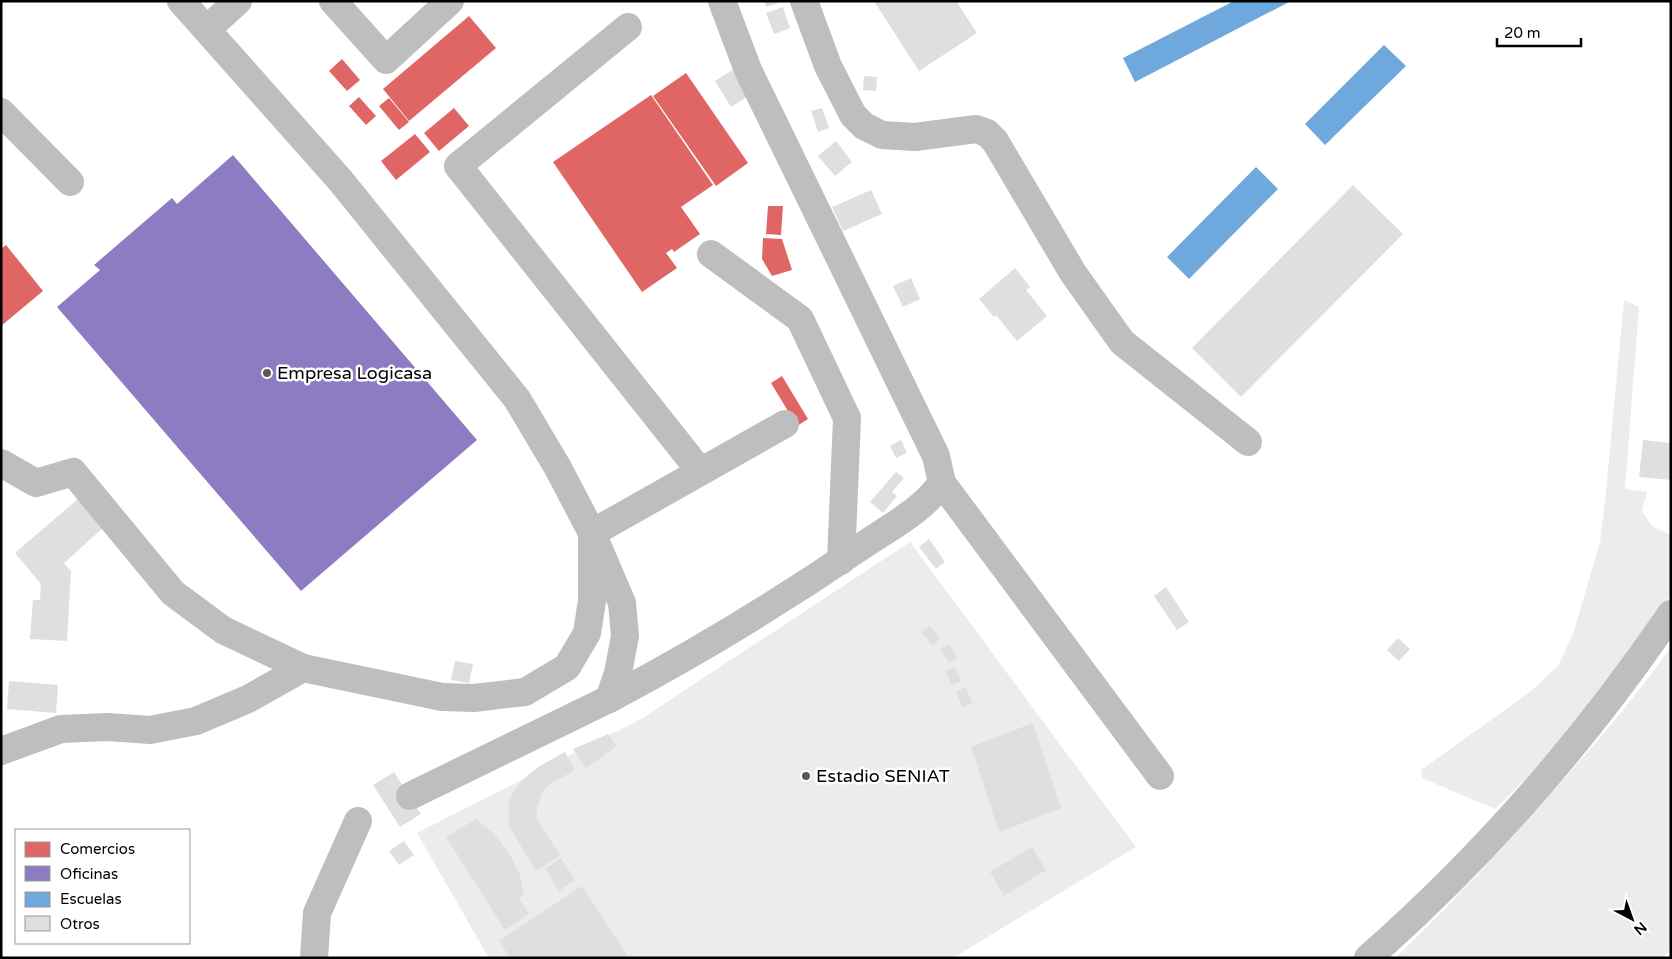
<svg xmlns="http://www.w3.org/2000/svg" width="1672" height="959" viewBox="0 0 1672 959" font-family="'Varela Round',sans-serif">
	<rect width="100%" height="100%" fill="#fff"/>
	<g fill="#ececec">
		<path d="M1624,300l15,7 -14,182 22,3 -5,19 10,15 19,9v60l-30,46 -77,100 -69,68 -73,-31 -1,-8 109,-78 28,-26 15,-32 27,-92 5,-40z"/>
		<path d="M910,542l226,305 -183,111h-464l-72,-125 224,-114z"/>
		<path d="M1671,647v303l-9,8h-267c50,-47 96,-97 141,-148 48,-53 94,-105 135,-163z"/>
	</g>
	<g fill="#e06666">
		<path d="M469,16l27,32 -87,73 -26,-32z"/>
		<path d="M342,59l18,21 -13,11 -18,-20z"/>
		<path d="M686,73l62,90 -32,23 -63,-90z"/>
		<path d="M651,95l62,90 -32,22 19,27 -26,18 -2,-3 -6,4 11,15 -35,24 -89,-130z"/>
		<path d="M359,97l17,19 -10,9 -17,-19z"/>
		<path d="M389,98l20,24 -10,8 -20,-24z"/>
		<path d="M454,108l15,18 -30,25 -15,-18z"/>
		<path d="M415,134l15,18 -34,28 -15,-19z"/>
		<path d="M768,206h15l-2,29 -15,-1z"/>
		<path d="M763,238l19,1 10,31 -20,6 -10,-17z"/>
		<path d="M6,245l37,46 -42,35v-77z"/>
		<path d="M782,376l26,43 -11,7 -26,-43z"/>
	</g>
	<path fill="#8e7cc3" d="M233,155l244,285 -176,151 -244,-284 43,-37 -6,-5 78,-67 5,6z"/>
	<g fill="#6fa8dc">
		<path d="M1234,1h57l-156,81 -12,-24z"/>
		<path d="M1384,45l22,21 -81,79 -20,-21z"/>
		<path d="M1256,167l22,22 -89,90 -22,-22z"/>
	</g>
	<g fill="#dfdfdf">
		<path d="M764,1h14l1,2 -13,4z"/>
		<path d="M874,1h82l21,32 -58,38z"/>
		<path d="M783,7l7,21 -16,6 -8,-21z"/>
		<path d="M734,69l16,26 -19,12 -16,-26z"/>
		<path d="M864,76l13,1 -1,14 -13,-1z"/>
		<path d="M822,108l7,20 -11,4 -7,-21z"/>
		<path d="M836,141l16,21 -17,14 -17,-20z"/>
		<path d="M1353,185l50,49 -162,163 -49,-49z"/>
		<path d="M871,190l11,24 -39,17 -11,-24z"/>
		<path d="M1015,268l15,19 -4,3 21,26 -30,25 -21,-26 -2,2 -15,-18z"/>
		<path d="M911,278l9,21 -17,8 -10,-21z"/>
		<path d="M901,440l6,13 -11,5 -6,-12z"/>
		<path d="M1643,440l28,3v37l-32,-3z"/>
		<path d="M896,472l8,6 -12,14 5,4 -14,17 -13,-11z"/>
		<path d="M79,498l25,29 -40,36 7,8 -4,70 -37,-2 3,-39h7l1,-16 -26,-31z"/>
		<path d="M929,539l16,23 -9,7 -17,-22z"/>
		<path d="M1166,587l23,35 -12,8 -23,-34z"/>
		<path d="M930,626l10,13 -8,6 -11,-14z"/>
		<path d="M1398,638l12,11 -11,12 -12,-11z"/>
		<path d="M949,644l8,13 -8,6 -9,-14z"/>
		<path d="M455,661l18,3 -4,19 -18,-3z"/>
		<path d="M955,667l6,14 -10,4 -5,-14z"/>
		<path d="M9,681l49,4 -2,28 -49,-4z"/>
		<path d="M966,687l6,16 -10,4 -6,-16z"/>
		<path d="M1033,723l28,85 -62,24 -28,-85z"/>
		<path d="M608,734l9,12 -31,22 -13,-19z"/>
		<path d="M565,752l10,18 -28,16 -4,5 -6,17v12l23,35 -24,16 -27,-45v-24l6,-13 11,-12 12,-10z"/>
		<path d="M394,772l27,42 -21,13 -27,-42z"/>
		<path d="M476,819l17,14 16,20 11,22 4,20 -5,3 10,16 -24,16 -59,-93z"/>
		<path d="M404,841l10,14 -15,10 -10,-14z"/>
		<path d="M1032,847l14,23 -42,26 -14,-24z"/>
		<path d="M561,858l14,22 -16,11 -14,-22z"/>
		<path d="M582,886l47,72h-119l-11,-17z"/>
	</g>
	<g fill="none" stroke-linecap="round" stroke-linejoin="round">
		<g stroke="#bebebe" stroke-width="28">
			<path d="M181,1l159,179 177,219 41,69 34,65 30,70 3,33 -7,37 -9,26 -199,97"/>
			<path d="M333,1l53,59 64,-59"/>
			<path d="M804,1l24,65 25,49 11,11 18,9 33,2 61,-8 11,4 8,8 78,132 49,69 126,100"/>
			<path d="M628,27l-170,139 242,305"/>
			<path d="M207,29l31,-28"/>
			<path d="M1,112l69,70"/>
			<path d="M711,254l89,65 47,99 -6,143"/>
			<path d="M1,463l35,20 37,-11 100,121 50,37 80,38"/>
			<path d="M942,483l218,293"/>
			<path d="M609,699c87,-46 171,-97 253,-153 28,-19 60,-35 80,-63l-6,-27 -188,-386 -26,-69"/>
			<path d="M1,751l60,-22 47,-2 42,3 46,-9 52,-22 55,-31 139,29 32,1 51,-6 42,-25 20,-34 5,-32v-68l193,-109"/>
			<path d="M314,958l3,-45 41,-92"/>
			<path d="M1368,958c115,-101 217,-218 303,-344"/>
		</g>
	</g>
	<g fill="#595959" stroke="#fff" stroke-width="2">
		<circle cx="267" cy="373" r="5"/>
		<circle cx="806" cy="776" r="5"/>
	</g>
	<g text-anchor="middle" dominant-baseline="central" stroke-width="5" stroke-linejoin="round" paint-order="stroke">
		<g font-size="18" fill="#000" stroke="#fff" text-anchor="start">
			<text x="277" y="373">Empresa Logicasa</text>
			<text x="816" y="776">Estadio SENIAT</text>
		</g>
	</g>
	<rect width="1672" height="959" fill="none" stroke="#000000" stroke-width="5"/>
	<rect x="15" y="829" width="175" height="115" fill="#ffffff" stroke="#999999"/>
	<rect x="25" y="842" width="25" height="15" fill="#e06666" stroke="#999999"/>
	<text x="60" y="854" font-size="15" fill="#000000">Comercios</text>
	<rect x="25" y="866" width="25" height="15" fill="#8e7cc3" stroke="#999999"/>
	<text x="60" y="879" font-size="15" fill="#000000">Oficinas</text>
	<rect x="25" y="892" width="25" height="15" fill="#6fa8dc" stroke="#999999"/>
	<text x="60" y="904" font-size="15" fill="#000000">Escuelas</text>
	<rect x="25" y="916" width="25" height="15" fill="#dfdfdf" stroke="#999999"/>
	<text x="60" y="929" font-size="15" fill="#000000">Otros</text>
	<g transform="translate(1632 919) rotate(139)" stroke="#ffffff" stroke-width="4" paint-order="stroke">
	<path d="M0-4L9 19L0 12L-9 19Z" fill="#000000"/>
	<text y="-8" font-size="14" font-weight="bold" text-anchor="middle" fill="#000000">N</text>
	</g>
	<path d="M1497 38v8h84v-8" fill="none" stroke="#000000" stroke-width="2.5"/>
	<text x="1504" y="38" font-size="15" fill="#000000" stroke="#ffffff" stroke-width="4" paint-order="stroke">20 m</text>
</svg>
